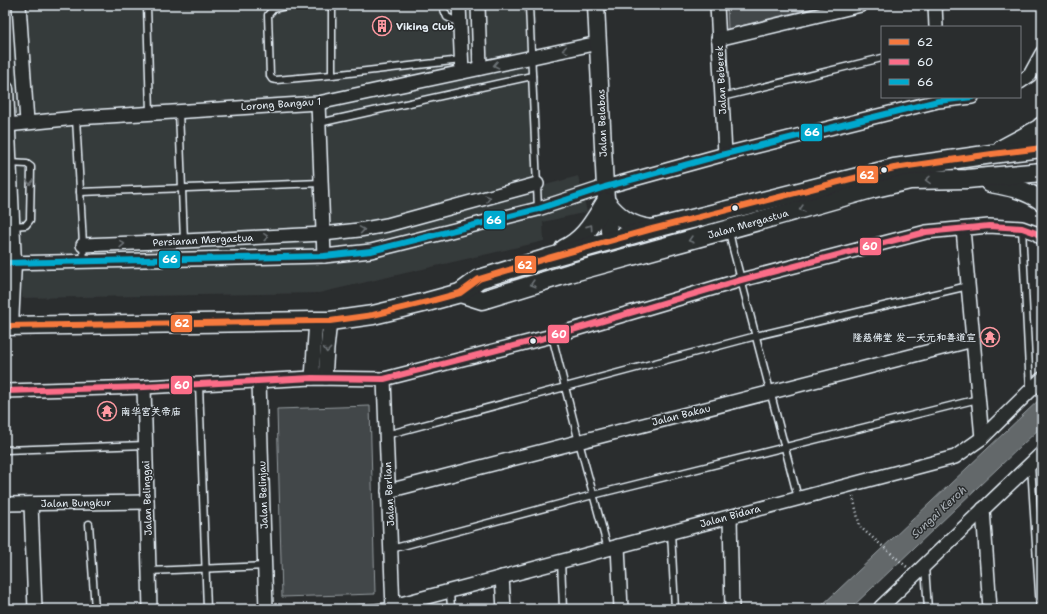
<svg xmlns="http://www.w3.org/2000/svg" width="1047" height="614" viewBox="0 0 1047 614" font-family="'Shantell Sans','LXGW WenKai TC',sans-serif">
	<rect width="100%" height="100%" fill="#2a2d2e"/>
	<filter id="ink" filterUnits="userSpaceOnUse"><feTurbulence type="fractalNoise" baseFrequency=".025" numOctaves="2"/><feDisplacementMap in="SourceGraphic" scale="8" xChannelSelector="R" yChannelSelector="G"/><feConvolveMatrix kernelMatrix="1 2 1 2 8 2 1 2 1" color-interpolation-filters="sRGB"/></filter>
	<g filter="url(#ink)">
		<path fill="#363a3b" d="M11,5h524l7,181 36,-10 9,36 -44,10 1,19 -225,52 -297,5z"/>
		<g fill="#424648" stroke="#959ca0">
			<path d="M727,5h94v1l-93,23z"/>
			<path d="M370,406l5,188 -93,3 -5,-188z"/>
		</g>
		<path fill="#63686b" stroke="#989fa3" d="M1042,397v29l-192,183h-32z"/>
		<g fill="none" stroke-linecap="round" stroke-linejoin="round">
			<defs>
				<g id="service">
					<path d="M147,5l3,108"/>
					<path d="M290,5l-17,4 -5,6 2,61 2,3 4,1 56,-5 129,-15"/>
					<path d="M332,5v70"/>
					<path d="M442,5l5,12 12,6"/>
					<path d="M529,5l9,204"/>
					<path d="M722,97l160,-39"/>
					<path d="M179,111l5,130"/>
					<path d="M76,118l8,144"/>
					<path d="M319,123l213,-47"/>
					<path d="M10,163l17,1 4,3 -1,53 -4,5 -13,1"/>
					<path d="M80,192l241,-9"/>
					<path d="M1022,228l8,162"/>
					<path d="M729,231l3,14 66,253"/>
					<path d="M552,336l27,106 29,107"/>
					<path d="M199,384l8,225"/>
					<path d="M386,435l370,-99 212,-50"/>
					<path d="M5,450l141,-5"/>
					<path d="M1031,465l9,144"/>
					<path d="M89,524l6,85"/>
					<path d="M671,532l4,77"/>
					<path d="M391,549l202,-54 385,-96"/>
					<path d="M561,561l2,48"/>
					<path d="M925,567l3,42"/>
					<path d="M149,571l116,-5"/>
					<path d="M450,591l1,18"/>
					<path d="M357,609l36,-3"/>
				</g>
				<g id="minor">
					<path d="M19,5l8,117"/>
					<path d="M459,5l3,67"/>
					<path d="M478,5l2,63"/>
					<path d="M717,5l8,149"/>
					<path d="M935,5l1,22"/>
					<path d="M718,39l143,-34"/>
					<path d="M1020,82l10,-7 12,-22"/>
					<path d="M318,103l6,153"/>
					<path d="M7,125l69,-7 242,-15 280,-60"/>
					<path d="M963,229l19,209"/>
					<path d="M83,245l101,-4 139,-7 36,-4 28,-5 150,-41"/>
					<path d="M5,263l319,-7 47,-5 167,-42 67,-22 120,-33 213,-53 34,-4"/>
					<path d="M312,378l4,-57"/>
					<path d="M325,378l2,-29 3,-28"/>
					<path d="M384,379l9,230"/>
					<path d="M259,381l7,228"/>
					<path d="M144,387l6,222"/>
					<path d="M5,391l139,-4 168,-9 72,1 168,-43 189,-56 185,-48 63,-6 33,2 14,5 6,5"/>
					<path d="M388,491l585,-151"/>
					<path d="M5,504l142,-2"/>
					<path d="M31,504l4,105"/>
					<path d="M983,509l7,100"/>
					<path d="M730,517l2,92"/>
					<path d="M618,546l3,63"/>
					<path d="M502,577l2,32"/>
					<path d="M393,606l562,-149 27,-19 60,-59"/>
					<path d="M880,609l1,-2 161,-154"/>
				</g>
				<g id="tertiary">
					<path d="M596,5l9,182 5,54"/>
					<path d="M5,89l8,174 -3,62"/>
				</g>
				<g id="secondary">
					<path d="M1002,149l37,-20 3,-3"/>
					<path d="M990,183c19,3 36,7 52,18"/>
					<path d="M564,249c22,-11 29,-27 42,-47 13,16 24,24 45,27"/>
					<path d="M460,293l22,7 88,-27 199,-55 102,-29 39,-9 57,-1 75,-7"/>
					<path d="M5,326l311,-5h14l43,-6 54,-13 33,-9 19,-14 69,-21 104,-29 242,-61 98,-14 50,-6"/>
				</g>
			</defs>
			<use href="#service" stroke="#e8f1f8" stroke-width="9"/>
			<use href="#minor" stroke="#e8f1f8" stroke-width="16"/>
			<use href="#tertiary" stroke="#e8f1f8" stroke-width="19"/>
			<use href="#secondary" stroke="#e8f1f8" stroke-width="21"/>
			<path stroke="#e8f1f8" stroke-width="2.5" stroke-dasharray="1 3" stroke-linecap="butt" d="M853,496l7,31 47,40"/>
			<use href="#service" stroke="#2a2d2e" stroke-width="6"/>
			<use href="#minor" stroke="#2a2d2e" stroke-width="13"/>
			<use href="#tertiary" stroke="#2a2d2e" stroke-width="16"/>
			<use href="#secondary" stroke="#2a2d2e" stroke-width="18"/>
			<defs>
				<path id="bus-1" d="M5,326l311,-5h14l43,-6 54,-13 33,-9 19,-14 69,-21 104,-29 242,-61 98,-14 50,-6"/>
				<path id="bus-2" d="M5,391l139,-4 168,-9 72,1 168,-43 189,-56 185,-48 63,-6 33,2 14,5 6,5"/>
				<path id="bus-3" d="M5,263l319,-7 47,-5 167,-42 67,-22 120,-33 213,-53 34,-4"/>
			</defs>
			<use href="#bus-1" stroke="#2a2d2e" stroke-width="9"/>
			<use href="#bus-2" stroke="#2a2d2e" stroke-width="9"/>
			<use href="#bus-3" stroke="#2a2d2e" stroke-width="9"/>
			<use href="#bus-1" stroke="#f6793e" stroke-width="6"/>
			<use href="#bus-2" stroke="#fb6d88" stroke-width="6"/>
			<use href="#bus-3" stroke="#00a9ce" stroke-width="6"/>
		</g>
		<defs><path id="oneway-chevron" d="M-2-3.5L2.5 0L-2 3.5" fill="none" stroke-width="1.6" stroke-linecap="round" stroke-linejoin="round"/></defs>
		<g stroke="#6c7275">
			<use href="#oneway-chevron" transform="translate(565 50) rotate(168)"/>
			<use href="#oneway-chevron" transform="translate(496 65) rotate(168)"/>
			<use href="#oneway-chevron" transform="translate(928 180) rotate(179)"/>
			<use href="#oneway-chevron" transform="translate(30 182) rotate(91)"/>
			<use href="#oneway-chevron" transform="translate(488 198) rotate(-15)"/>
			<use href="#oneway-chevron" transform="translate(802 209) rotate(164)"/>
			<use href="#oneway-chevron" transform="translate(590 227) rotate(-55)"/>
			<use href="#oneway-chevron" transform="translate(362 230) rotate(-9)"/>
			<use href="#oneway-chevron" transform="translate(266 237) rotate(-3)"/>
			<use href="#oneway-chevron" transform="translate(691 240) rotate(164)"/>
			<use href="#oneway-chevron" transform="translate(122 244) rotate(-2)"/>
			<use href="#oneway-chevron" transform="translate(533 284) rotate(163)"/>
			<use href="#oneway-chevron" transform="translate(327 350) rotate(95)"/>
		</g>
	</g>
	<defs>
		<symbol id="building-ring" viewBox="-11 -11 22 22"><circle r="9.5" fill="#2a2d2e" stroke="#ff9aa2" stroke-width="1.5"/><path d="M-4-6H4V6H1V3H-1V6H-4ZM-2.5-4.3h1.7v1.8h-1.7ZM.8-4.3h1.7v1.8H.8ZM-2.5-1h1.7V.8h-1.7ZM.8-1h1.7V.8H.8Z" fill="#ff9aa2"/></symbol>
		<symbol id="temple-ring" viewBox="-11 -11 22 22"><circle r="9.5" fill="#2a2d2e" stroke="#ff9aa2" stroke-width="1.5"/><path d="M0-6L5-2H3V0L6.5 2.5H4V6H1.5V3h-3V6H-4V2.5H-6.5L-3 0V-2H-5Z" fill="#ff9aa2"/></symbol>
	</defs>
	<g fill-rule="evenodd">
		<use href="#building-ring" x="371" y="15" width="22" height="22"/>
		<use href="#temple-ring" x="979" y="326" width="22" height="22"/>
		<use href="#temple-ring" x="96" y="400" width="22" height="22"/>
	</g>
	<g fill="#e8f1f8" stroke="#2a2d2e" stroke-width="1.5">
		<circle cx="884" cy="170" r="3.5"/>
		<circle cx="735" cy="208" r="3.5"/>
		<circle cx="533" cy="341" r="3.5"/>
	</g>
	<g text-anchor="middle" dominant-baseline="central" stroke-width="3" stroke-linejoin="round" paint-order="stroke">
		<g font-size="10" font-weight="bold" fill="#e8f1f8" stroke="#2a2d2e" text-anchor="start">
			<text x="396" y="26">Viking Club</text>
			<text x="976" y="337" text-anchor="end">隆慈佛堂 发一天元和善道宣</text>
			<text x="121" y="411">南华宫关帝庙</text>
		</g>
		<g font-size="10" fill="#e8f1f8" stroke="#2a2d2e">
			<text transform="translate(721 80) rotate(-93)">Jalan Beberek</text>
			<text transform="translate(281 104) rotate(-4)">Lorong Bangau 1</text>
			<text transform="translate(602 123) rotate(-92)">Jalan Belabas</text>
			<text transform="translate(748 224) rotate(-16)">Jalan Mergastua</text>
			<text transform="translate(203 240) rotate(-3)">Persiaran Mergastua</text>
			<text transform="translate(681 415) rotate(-14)">Jalan Bakau</text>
			<text transform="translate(389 494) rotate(-93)">Jalan Berlian</text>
			<text transform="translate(263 495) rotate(-92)">Jalan Belinjau</text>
			<text transform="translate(147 498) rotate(-92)">Jalan Belinggai</text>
			<text transform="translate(76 503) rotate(-1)">Jalan Bungkur</text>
			<text transform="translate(730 516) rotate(-15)">Jalan Bidara</text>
		</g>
		<g font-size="11" font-style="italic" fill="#acb3b9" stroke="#2a2d2e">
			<text transform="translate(939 512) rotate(-43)">Sungai Keroh</text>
		</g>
	</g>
	<g stroke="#2a2d2e" stroke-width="1.5">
		<rect x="800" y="123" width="23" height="19" rx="4" fill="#00a9ce"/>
		<rect x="856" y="165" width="23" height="19" rx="4" fill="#f6793e"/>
		<rect x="483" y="210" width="23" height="20" rx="4" fill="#00a9ce"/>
		<rect x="859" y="237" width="23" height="19" rx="4" fill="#fb6d88"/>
		<rect x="158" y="250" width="23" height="19" rx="4" fill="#00a9ce"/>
		<rect x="514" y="255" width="23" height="19" rx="4" fill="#f6793e"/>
		<rect x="170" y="314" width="23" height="19" rx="4" fill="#f6793e"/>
		<rect x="547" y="324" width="23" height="20" rx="4" fill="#fb6d88"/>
		<rect x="170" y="375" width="23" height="20" rx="4" fill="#fb6d88"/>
	</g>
	<g font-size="11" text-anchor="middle" font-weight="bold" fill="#fff">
		<text x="812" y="136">66</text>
		<text x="867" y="179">62</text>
		<text x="494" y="224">66</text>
		<text x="870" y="250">60</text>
		<text x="170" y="263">66</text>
		<text x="525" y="269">62</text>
		<text x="182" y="327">62</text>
		<text x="559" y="338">60</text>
		<text x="182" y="389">60</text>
	</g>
	<rect width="1047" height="614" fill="none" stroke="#2a2d2e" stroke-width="20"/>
	<rect x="10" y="10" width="1027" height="594" fill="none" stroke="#e8f1f8" stroke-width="1.5" filter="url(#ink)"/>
	<rect x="881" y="26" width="140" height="72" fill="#2a2d2e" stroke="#767b7f"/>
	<rect x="889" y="39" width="20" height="6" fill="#f6793e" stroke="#767b7f"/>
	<text x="917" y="46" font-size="12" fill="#e8f1f8">62</text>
	<rect x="889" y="59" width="20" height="6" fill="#fb6d88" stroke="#767b7f"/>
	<text x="917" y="66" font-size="12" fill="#e8f1f8">60</text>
	<rect x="889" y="79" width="20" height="6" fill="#00a9ce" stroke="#767b7f"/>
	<text x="917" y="86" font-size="12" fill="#e8f1f8">66</text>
</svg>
